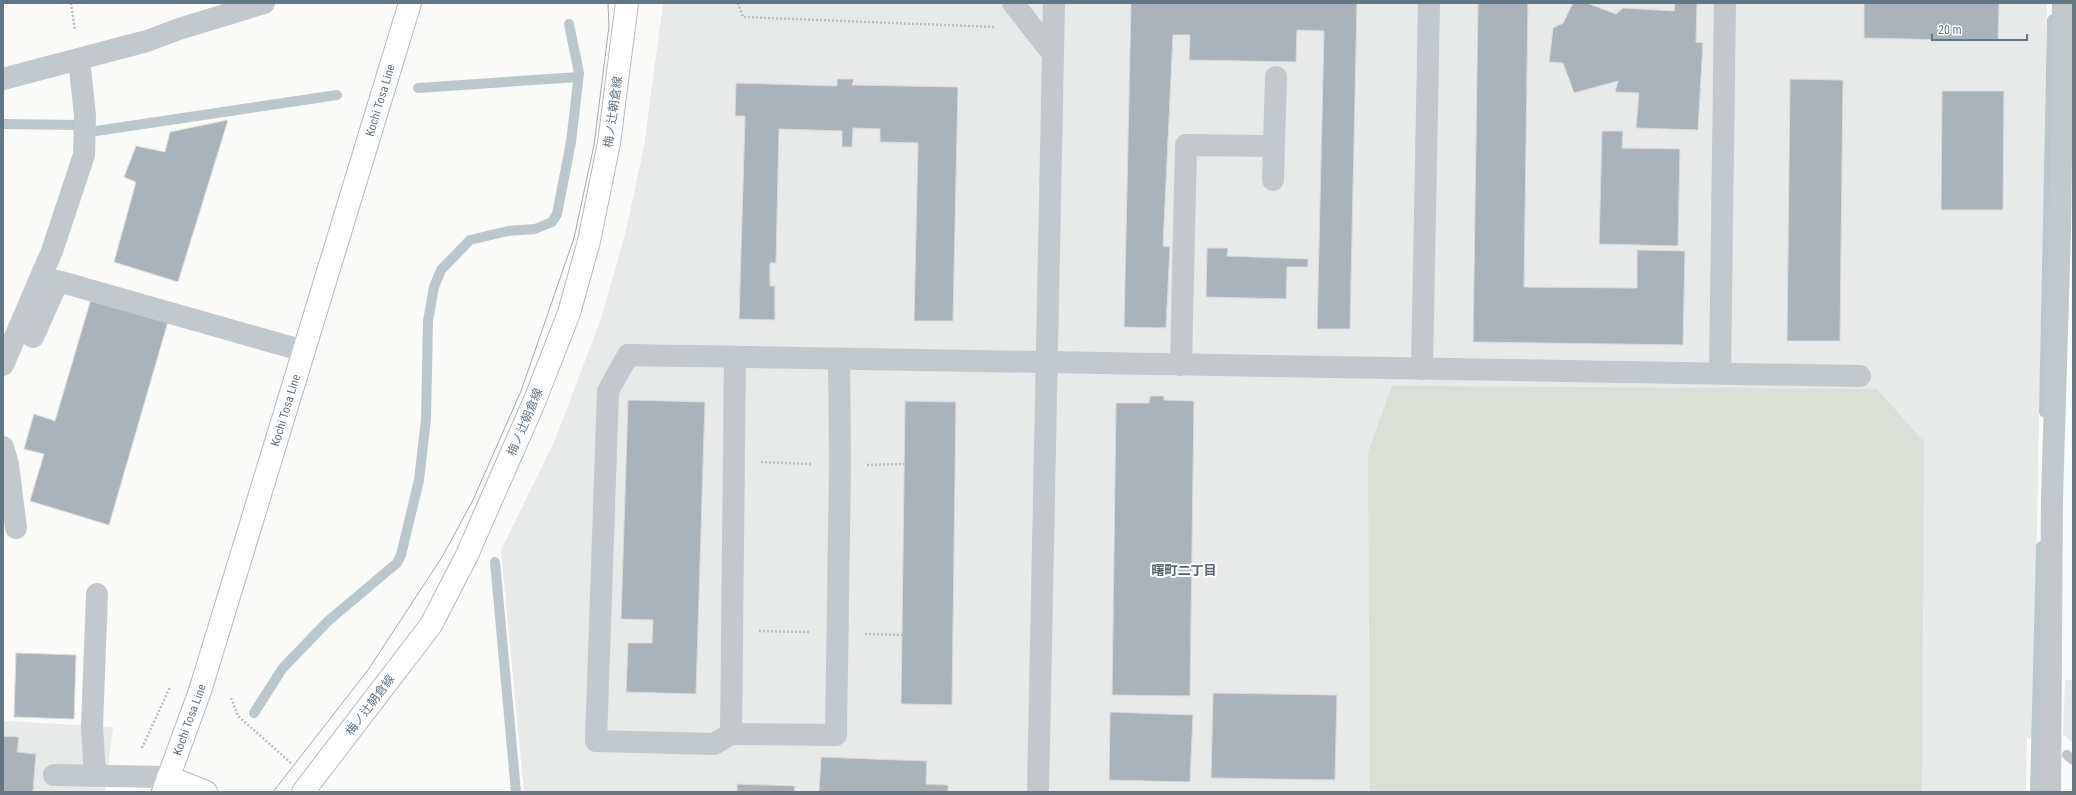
<svg xmlns="http://www.w3.org/2000/svg" width="2076" height="795" viewBox="0 0 2076 795" font-family="'Roboto Condensed','Noto Sans JP',sans-serif">
	<rect width="100%" height="100%" fill="#fafaf8"/>
	<g fill="#e8e9e9">
		<path d="M663,3h1384l-14,736 -6,-1 -1,54h-1502l-23,-242 54,-110 47,-124 24,-86 18,-83z"/>
		<path d="M2065,680h8v63l-10,-9z"/>
		<path d="M3,721l110,6 -8,65h-102z"/>
	</g>
	<path fill="#dadfd7" d="M1392,386l485,3 47,53 -2,350h-552l-2,-340z"/>
	<g fill="none" stroke-linecap="round" stroke-linejoin="round">
		<g stroke="#bbc7cb" stroke-width="10">
			<path d="M418,88l160,-11"/>
			<path d="M3,124l74,1"/>
			<path d="M96,131l241,-36"/>
			<path d="M2044,412l8,-392"/>
			<path d="M495,562l21,230"/>
			<path d="M254,713l28,-44 46,-48 69,-58 4,-8 18,-75 7,-61 2,-98 6,-34 7,-17 29,-30 38,-9 27,-2 17,-7 5,-8 14,-72 8,-69 -10,-49"/>
			<path d="M2067,755l6,5"/>
			<path d="M2035,792l6,-246"/>
		</g>
	</g>
	<g fill="#aab3b9" stroke="#dcdcda">
		<path d="M1131,3h226l-7,326h-33l7,-298 -27,-1 -1,32 -107,-2 1,-25h-17l-10,211 7,1 -4,81 -42,-1z"/>
		<path d="M1478,3h50l-4,284 113,1v-38l48,1 -2,94 -210,-3z"/>
		<path d="M1573,3h14l29,11 7,-6 51,3 1,-8h22l-1,39 7,1 -5,87 -62,-2 3,-35 -24,-1 3,-11 -44,12 -11,-30 -14,-1 4,-34 10,-5z"/>
		<path d="M1864,3h135l-1,38 -134,-3z"/>
		<path d="M837,79h17l-2,6 106,2 -5,234h-39l4,-178 -38,-1v-13l-27,-1 -1,19h-10v-16l-63,-2 -3,134h-6v23h5v34l-36,-1 6,-203h-10l1,-33 101,3z"/>
		<path d="M1790,79l53,1 -3,261h-53z"/>
		<path d="M1942,91h62l-1,119h-62z"/>
		<path d="M228,120l-50,162 -64,-20 22,-80 -12,-5 12,-31 29,6 5,-20z"/>
		<path d="M1602,131h21l-1,17 58,1 -2,97 -79,-2z"/>
		<path d="M1207,248h21l-1,8 81,3v8h-21l-1,32 -80,-2z"/>
		<path d="M92,296l77,22 -60,207 -79,-24 14,-47 -20,-5 10,-35 21,7z"/>
		<path d="M1150,396h14v4l30,1 -4,295 -78,-1 4,-292h33z"/>
		<path d="M628,400l77,2 -9,292 -70,-2 2,-49h24l1,-23 -32,-1z"/>
		<path d="M905,401l51,1 -4,303 -51,-1z"/>
		<path d="M16,653l60,2 -2,64 -60,-2z"/>
		<path d="M1213,693l124,2 -2,85 -124,-2z"/>
		<path d="M1110,712l83,3 -3,67 -81,-2z"/>
		<path d="M3,736l16,1 -2,15 19,2 -3,38h-30z"/>
		<path d="M821,757l106,4 -1,23 22,1v7h-129z"/>
		<path d="M737,784l58,2 -1,6h-57z"/>
	</g>
	<g fill="none" stroke-linecap="round" stroke-linejoin="round">
		<defs>
			<g id="major">
				<path d="M168,777l38,15"/>
				<path id="s1" d="M163,792l37,-101 210,-688"/>
				<path d="M303,792l128,-167 36,-70 68,-155 34,-87 20,-72 20,-98 18,-140"/>
			</g>
		</defs>
		<use href="#major" stroke="#b5babe" stroke-width="24"/>
		<g stroke="#bbbfc2" stroke-width="2.5" stroke-dasharray="2 2" stroke-linecap="butt">
			<path d="M71,3l4,28"/>
			<path d="M738,3l5,14 252,10"/>
			<path d="M761,462l51,2"/>
			<path d="M867,465l37,-1"/>
			<path d="M759,631l51,1"/>
			<path d="M865,634l37,1"/>
			<path d="M231,698l7,18 53,47"/>
			<path d="M142,748l28,-61"/>
		</g>
		<g stroke="#c3c8cc" stroke-width="22">
			<path d="M1013,3l40,51"/>
			<path d="M3,79l144,-38 32,-12 85,-26"/>
			<path d="M1273,180l3,-103"/>
			<path d="M33,337l25,-56 246,70"/>
			<path d="M735,357l-4,377 105,1 4,-270 -1,-106"/>
			<path d="M3,365l49,-114 32,-96 1,-39 -6,-57"/>
			<path d="M1181,365l5,-220 88,1"/>
			<path d="M1422,369l7,-366"/>
			<path d="M1720,373l5,-370"/>
			<path d="M3,447l5,17 8,64"/>
			<path d="M731,734l-17,10 -118,-3 12,-350 20,-36 1232,21"/>
			<path d="M54,775l114,2"/>
			<path d="M95,776l-3,-50 5,-132"/>
			<path d="M1038,792l16,-789"/>
			<path d="M2050,792l2,-294 8,-268 3,-227"/>
		</g>
		<use href="#major" stroke="#fff" stroke-width="22"/>
		<path stroke="#a2aab0" stroke-width="1" d="M273,792l95,-122 74,-113 31,-57 48,-109 53,-153 20,-93 15,-119 -1,-23"/>
	</g>
	<g text-anchor="middle" dominant-baseline="central" stroke-width="4" stroke-linejoin="round" paint-order="stroke">
		<g font-size="12" fill="#657683" stroke="#fff">
			<text stroke="none"><textPath href="#s1" startOffset="725">Kochi Tosa Line</textPath></text>
			<text transform="translate(613 112) rotate(-82)">梅ノ辻朝倉線</text>
			<text stroke="none"><textPath href="#s1" startOffset="401">Kochi Tosa Line</textPath></text>
			<text transform="translate(525 422) rotate(-67)">梅ノ辻朝倉線</text>
			<text transform="translate(370 705) rotate(-53)">梅ノ辻朝倉線</text>
			<text stroke="none"><textPath href="#s1" startOffset="77">Kochi Tosa Line</textPath></text>
		</g>
		<g font-size="13" font-weight="bold" fill="#57646e" stroke="#fff">
			<text x="1184" y="570">曙町二丁目</text>
		</g>
	</g>
	<rect width="2076" height="795" fill="none" stroke="#657683" stroke-width="8"/>
	<path d="M1932 34v6h95v-6" fill="none" stroke="#657683" stroke-width="2"/>
	<text x="1938" y="34" font-size="12" fill="#657683" stroke="#ffffff" stroke-width="3" paint-order="stroke">20 m</text>
</svg>
